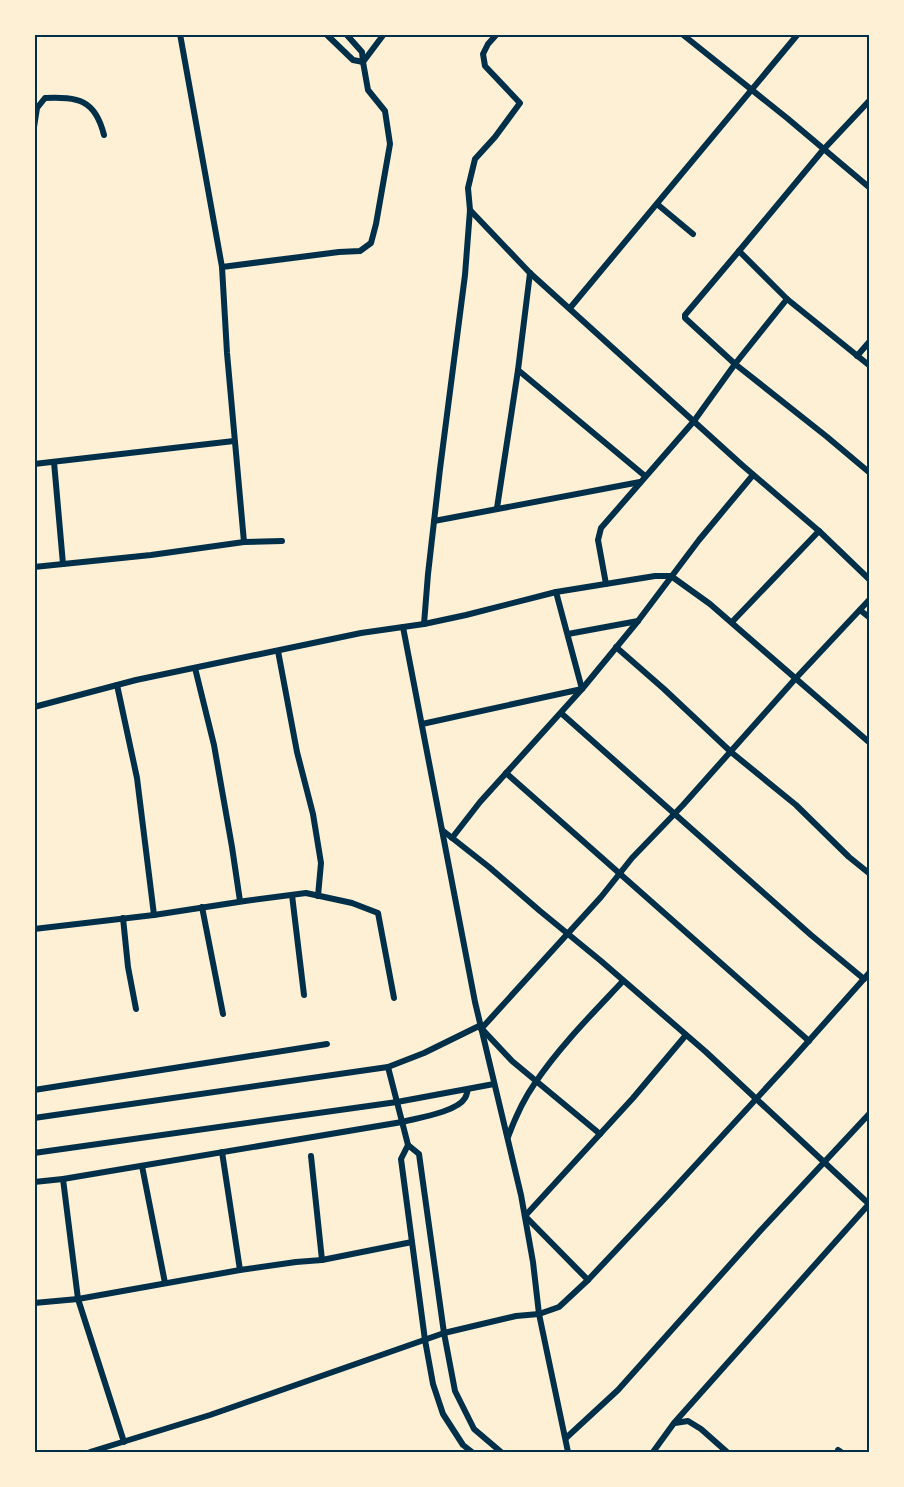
<svg xmlns="http://www.w3.org/2000/svg" width="904" height="1487" viewBox="0 0 904 1487" font-family="'Source Sans 3',sans-serif">
	<rect width="100%" height="100%" fill="#fdf0d5"/>
	<g fill="none" stroke-linecap="round" stroke-linejoin="round">
		<g stroke="#003049" stroke-width="6">
			<path d="M180,34l42,233 5,86 17,189"/>
			<path d="M326,34l27,26 10,2 -1,-10 -16,-18"/>
			<path d="M682,34l105,84 83,70"/>
			<path d="M870,100l-47,50 -84,101 48,48 83,67"/>
			<path d="M34,127l3,-19 8,-10c33,-1 50,1 59,37"/>
			<path d="M657,204l36,30"/>
			<path d="M470,210l60,63 212,192 77,66 51,49"/>
			<path d="M739,251l-54,64v3l50,46 91,72 44,37"/>
			<path d="M222,267l117,-15 21,-1 11,-8 5,-19 14,-80 -5,-33 -17,-21 -5,-28 21,-28"/>
			<path d="M530,273l-12,97 127,106"/>
			<path d="M570,308l228,-274"/>
			<path d="M857,356l13,-15"/>
			<path d="M54,462l9,102"/>
			<path d="M34,464l200,-23"/>
			<path d="M497,508l21,-138"/>
			<path d="M434,521l206,-39"/>
			<path d="M34,567l117,-12 93,-13 38,-1"/>
			<path d="M606,584l-8,-44 3,-12 93,-107 41,-57 52,-65"/>
			<path d="M860,610l10,8"/>
			<path d="M732,622l87,-91"/>
			<path d="M424,624l4,-50 12,-105 25,-194 5,-65 -2,-22 7,-29 20,-22 25,-34 -35,-37 -2,-12 5,-10 9,-10"/>
			<path d="M403,627l72,375 46,193 12,67 6,52 29,138"/>
			<path d="M568,634l70,-13"/>
			<path d="M616,647l48,42 67,63 65,53 53,52 21,17"/>
			<path d="M278,651l19,101 16,62 8,49 -3,33"/>
			<path d="M195,668l19,77 18,102 8,54"/>
			<path d="M117,685l20,93 17,137"/>
			<path d="M34,707l102,-27 225,-47 63,-9 42,-9 90,-23 99,-16h16l39,28 160,139"/>
			<path d="M561,713l250,222 53,44"/>
			<path d="M422,724l160,-35 -26,-97"/>
			<path d="M506,773l303,268"/>
			<path d="M442,830l47,37 51,44 61,50 105,91 163,152 -195,219 -21,29"/>
			<path d="M452,838l28,-36 102,-113 56,-68 61,-81 54,-65"/>
			<path d="M292,895l12,100"/>
			<path d="M202,907l21,107"/>
			<path d="M123,918l5,49 8,42"/>
			<path d="M34,929l120,-14 91,-14 61,-8 46,10 26,10 16,85"/>
			<path d="M481,1029l120,-132 31,-39 51,-53 113,-127 74,-79"/>
			<path d="M482,1029l30,32 88,73"/>
			<path d="M388,1067l20,78 11,9 25,179 11,58 19,38 27,23"/>
			<path d="M34,1090l293,-46"/>
			<path d="M34,1118l354,-51 36,-14 57,-28"/>
			<path d="M508,1137c7,-19 15,-37 27,-54 25,-37 58,-70 88,-102"/>
			<path d="M408,1145l-7,14 24,181 8,44 10,30 20,31 9,7"/>
			<path d="M222,1152l18,118"/>
			<path d="M34,1153l363,-51 97,-18"/>
			<path d="M311,1156l11,104"/>
			<path d="M142,1166l23,117"/>
			<path d="M63,1179l15,120 46,143"/>
			<path d="M34,1182l29,-3 339,-57c15,-4 55,-10 63,-24 2,-3 2,-6 3,-9"/>
			<path d="M588,1280l-63,-64 108,-118 53,-63"/>
			<path d="M34,1303l44,-4 162,-29 56,-8 26,-2 90,-18"/>
			<path d="M675,1423l13,-2 13,8 26,23"/>
			<path d="M566,1438l52,-48 143,-160 109,-117"/>
			<path d="M838,1450l3,2"/>
			<path d="M90,1452l120,-37 234,-82 72,-17 23,-2 20,-7 29,-27 80,-85 122,-133 80,-90"/>
		</g>
	</g>
	<rect width="904" height="1487" fill="none" stroke="#fdf0d5" stroke-width="72"/>
	<rect x="36" y="36" width="832" height="1415" fill="none" stroke="#003049" stroke-width="2"/>
</svg>
